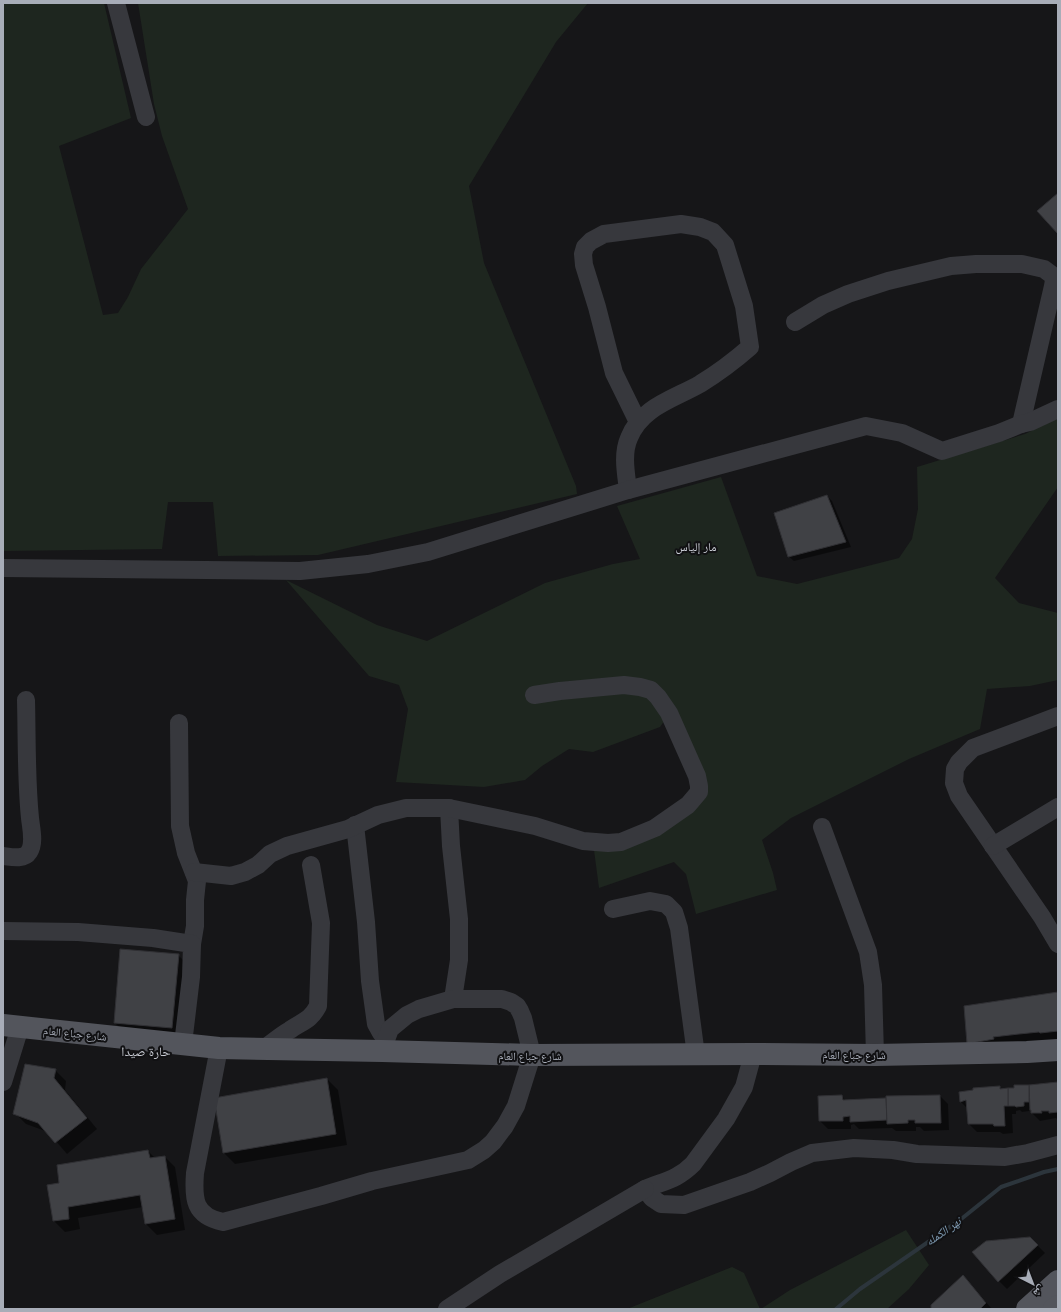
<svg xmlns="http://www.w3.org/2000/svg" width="1061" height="1312" viewBox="0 0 1061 1312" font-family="'Golos Text','Noto Naskh Arabic',sans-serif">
	<rect width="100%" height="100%" fill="#161618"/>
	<g fill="#1e261f">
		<path d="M3,3h101l27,115 -72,28 44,169 15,-2 10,-16 13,-28 47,-60 -26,-73 -8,-32 -16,-101h450l-32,39 -87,144 15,77 92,223 1,8 -259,61 -100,1 -5,-54h-45l-6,47 -159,2z"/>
		<path d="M1058,418v69l-63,91 24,25 39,10v67l-28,6 -43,3 -7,40 -71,30 -118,59 -29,22 11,33 4,17 -81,24 -10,-40 -12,-12 -75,26 -5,-38 67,-21 42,-49 -31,-70 -12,17 -67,25 -24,-3 -27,17 -17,14 -41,7 -88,-5 12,-73 -9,-24 -30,-9 -83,-96 91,45 50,16 118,-58 68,-19 27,-5 -23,-53 104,-29 36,99 40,8 102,-26 13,-19 6,-30 -1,-42 108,-33z"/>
		<path d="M906,1230l23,35 -20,24 -22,20h-126l29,-19z"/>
		<path d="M732,1267l12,6 16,36h-133z"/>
	</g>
	<g fill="#0007">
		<path d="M827,496l5,5 19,46 -57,14 -6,-5z"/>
		<path d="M178,955l11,11 -6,72 -57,-4 -11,-11z"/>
		<path d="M1058,993v50l-90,1z"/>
		<path d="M55,1070l11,11 -1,9 32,39 -30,25 -19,-22 -22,-8 -11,-11z"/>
		<path d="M327,1079l11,11 9,55 -112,19 -11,-11z"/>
		<path d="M1058,1083v37l-2,-2 -16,3 -8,-8v-2l-3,-3v3l-7,1 -2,-2 -4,1v3h-4l1,19 -10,1 -3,-2h-23l-8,-8 -2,-16 -7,-7 39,-14 3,3 13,-1v-3z"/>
		<path d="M842,1096l4,5 94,-5 8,8 1,26 -25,1 -4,-4h-4v4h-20l-4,-3 -33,1 -5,-5 -3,1v4h-23l-8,-8z"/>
		<path d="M148,1151l7,7 10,-1 10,10 10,63 -28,5 -11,-11 -3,-17 -65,11 2,11 -15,3 -11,-11 7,-38z"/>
		<path d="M1030,1238l15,15 -38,36 -8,-8z"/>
		<path d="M963,1276l29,33h-60z"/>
	</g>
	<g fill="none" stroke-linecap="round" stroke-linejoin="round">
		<path stroke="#2c353c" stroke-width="4" d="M836,1309l24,-20 100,-69 41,-33 43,-15 14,-3"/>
	</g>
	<g fill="#404145" stroke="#303034">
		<path d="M1058,193v41l-21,-23z"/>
		<path d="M827,495l19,47 -58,15 -14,-44z"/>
		<path d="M120,949l59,5 -7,74 -58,-5z"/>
		<path d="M1058,992v39l-18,2 -1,-1 -20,2 -26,3 1,2 -27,5 -3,-38z"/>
		<path d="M25,1064l31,5 -2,9 33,40 -32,25 -17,-20 -25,-9z"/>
		<path d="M327,1078l9,56 -113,19 -9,-55z"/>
		<path d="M1058,1082v30l-9,1v-2h-8l1,2h-11v-3h-1l-1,-25z"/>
		<path d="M1014,1085h15v17h-5v4l-8,1 -1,-1h-7v-18h6z"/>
		<path d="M1000,1086v3l8,-1v18h-4l1,20h-11l-1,-2h-25l-2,-24 -6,2 -1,-10 14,-2v-2z"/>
		<path d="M842,1095l1,5 43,-2 1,22 -37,2v-6l-7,1v4h-24l-1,-25z"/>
		<path d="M940,1095l1,28h-26v-3h-7v3l-21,1 -1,-28z"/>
		<path d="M148,1150l2,8 15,-2 10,63 -30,5 -5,-29 -72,12 1,12 -16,2 -6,-36 12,-2 -2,-18z"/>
		<path d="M1030,1237l8,8 -40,37 -26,-30 14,-11z"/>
		<path d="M963,1275l23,28 -6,6h-49v-4z"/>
	</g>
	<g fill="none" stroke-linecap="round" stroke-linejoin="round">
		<g stroke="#37383d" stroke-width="18">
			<path d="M116,3l30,114"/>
			<path d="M795,322l28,-17 25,-11 40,-13 63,-15 25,-2h46l22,5 8,6 2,5 -1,6 -32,138"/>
			<path d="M628,490c-2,-17 -6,-36 1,-52 12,-31 45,-39 71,-54 18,-11 34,-23 50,-37l-6,-41 -19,-61 -12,-13 -13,-5 -19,-3 -77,10 -13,7 -6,6 -2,7 1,11 13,42 17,66 24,49"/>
			<path d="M3,568l297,3 68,-7 60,-12 200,-62 238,-64 36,7 40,18 57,-18 22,-9 9,-2 28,-13"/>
			<path d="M1058,716l-85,32 -14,14 -4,7 -1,14 5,13 83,121 16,27"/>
			<path d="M179,723l1,103 6,27 11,28 -2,19v26l-3,18"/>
			<path d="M449,808l2,38 8,73v41l-6,39"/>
			<path d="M355,825l11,97 4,59 6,43 5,9 5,4"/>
			<path d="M822,827l46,125 5,33 2,70"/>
			<path d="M993,846l65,-39"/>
			<path d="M3,856c8,1 21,4 26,-4 6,-9 2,-24 1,-34 -4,-39 -3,-79 -4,-118"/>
			<path d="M194,872l37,4 14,-4 13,-7 12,-11 17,-8 61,-17 30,-14 28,-7h43l86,18 48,15 25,2 13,-1 34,-14 33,-23 11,-13v-6l-2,-10 -28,-63 -11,-16 -7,-7 -11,-3 -16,-2 -64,6 -26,4"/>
			<path d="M613,909l37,-8 16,3 8,8 5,16 17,127"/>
			<path d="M3,931l75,1 75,6 39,6 -1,33 -8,67"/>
			<path d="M219,1048l-24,125c-2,26 -1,43 28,49l98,-26 51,-15 96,-21 16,-10 9,-8 12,-16 11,-20 16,-51 -9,-37 -3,-7 -3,-5 -6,-4 -9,-3h-49l-34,10 -12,6 -17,14 -8,22"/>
			<path d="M265,1048c8,-6 16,-13 25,-18 13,-9 20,-9 28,-24l3,-83 -10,-58"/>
			<path d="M753,1054l-9,33 -18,32 -33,45c-16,16 -29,17 -48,25l7,9 9,6 23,1 66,-23 20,-9 21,-11 21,-9 42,-5 39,2 24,4 88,3 23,-4 30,-8"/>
			<path d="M3,1082l17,-55"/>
			<path d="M447,1309l53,-35 145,-85"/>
		</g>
		<g stroke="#53555c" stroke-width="22">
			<path d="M3,1025l216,23 163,3 150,4 221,-1 122,1 152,-3 31,-2"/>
			<path d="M1027,1309l31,-28"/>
			<path d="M1054,1309l4,-3"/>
		</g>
	</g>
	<g text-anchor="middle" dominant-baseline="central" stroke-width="4" stroke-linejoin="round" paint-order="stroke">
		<g font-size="11" fill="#a8adb8" stroke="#111113">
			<text transform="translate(75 1033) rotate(6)">شارع جباع العام</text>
			<text x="854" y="1054">شارع جباع العام</text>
			<text x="530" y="1055">شارع جباع العام</text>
		</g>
		<g font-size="12" fill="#c9ccd4" stroke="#111113">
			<text x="696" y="546">مار إلياس</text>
		</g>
		<g font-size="12" font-style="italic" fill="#7f9bb3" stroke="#111113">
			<text transform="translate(943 1231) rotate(-35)">نهر الكمله</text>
		</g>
		<g font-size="13" fill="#c9ccd4" stroke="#111113">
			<text x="146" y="1051">حارة صيدا</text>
		</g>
	</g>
	<rect width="1061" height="1312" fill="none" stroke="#a8adb8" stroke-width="8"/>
	<g transform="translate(1033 1284) rotate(138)" stroke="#111113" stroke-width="3" paint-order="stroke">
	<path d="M0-3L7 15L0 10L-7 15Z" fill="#a8adb8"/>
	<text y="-6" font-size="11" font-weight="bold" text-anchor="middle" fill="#a8adb8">ش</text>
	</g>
</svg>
